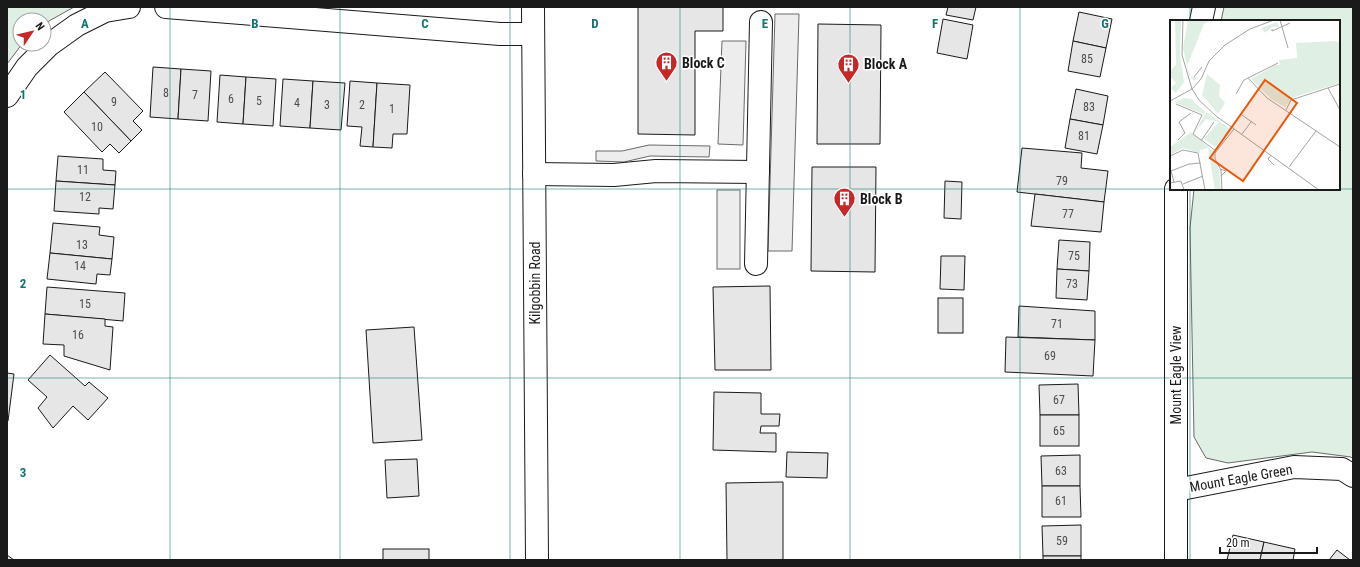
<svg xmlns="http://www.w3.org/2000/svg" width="1360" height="567" viewBox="0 0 1360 567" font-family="'Roboto Condensed',sans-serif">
	<rect width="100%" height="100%" fill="#fff"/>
	<g fill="#e0efe3" stroke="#6a6a6a">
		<path d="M7,7h67l-25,14 -5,4v-5h-24v24h2l-15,20z"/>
		<path d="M1224,7h129v452l-2,-2 -39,-5 -84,11 -22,-5 -12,-21 -4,-209 4,-39h145v-168h-118z"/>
	</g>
	<g fill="#ededed" stroke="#6a6a6a">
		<path d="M775,14h24l-7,237h-24z"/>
		<path d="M722,41h24l-3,104 -25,-1z"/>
		<path d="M649,145l61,1 -1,11 -59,-1 -26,6 -28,-1v-10h26z"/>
		<rect x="717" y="190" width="23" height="79"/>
	</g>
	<g fill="#e6e6e6" stroke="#1a1a1a">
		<path d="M638,7h85v24h-28v104l-57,-1z"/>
		<path d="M948,7h28l-3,13 -27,-5z"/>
		<path d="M1079,12l33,7 -6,29 -33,-7z"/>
		<path d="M943,19l30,6 -6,34 -30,-6z"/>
		<path d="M818,24l63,1 -1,119h-63z"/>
		<path d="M1073,41l33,7 -6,29 -32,-6z"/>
		<path d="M153,67l28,2 -3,50 -28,-2z"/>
		<path d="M181,69l30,2 -3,50 -30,-2z"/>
		<path d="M105,72l38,39 -10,10 9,9 -11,11 -47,-49z"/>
		<path d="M220,75l26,2 -3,47 -26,-2z"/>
		<path d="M246,77l30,2 -3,47 -30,-2z"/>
		<path d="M283,79l30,2 -3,47 -30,-2z"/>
		<path d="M313,81l32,2 -4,47 -31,-2z"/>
		<path d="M350,81l27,2 -4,64 -13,-1 2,-19 -15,-1z"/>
		<path d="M377,83l33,2 -3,49h-14l-1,14 -19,-1z"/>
		<path d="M1076,89l32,7 -5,29 -33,-6z"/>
		<path d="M84,92l47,49 -12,12 -9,-9 -8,8 -38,-40z"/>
		<path d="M1070,119l33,6 -6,29 -32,-6z"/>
		<path d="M1022,148l60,5 -1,15 27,3 -4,31 -87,-10z"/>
		<path d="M58,156l45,3v11l13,1 -1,14 -59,-4z"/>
		<path d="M812,167h64l-1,105 -64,-1z"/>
		<path d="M56,181l59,4 -2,24 -14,-1v6l-45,-3z"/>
		<path d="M945,181l17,1 -1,37 -17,-1z"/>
		<path d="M1035,194l69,8 -3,30 -70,-6z"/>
		<path d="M53,223l47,4 -1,8 15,2 -2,22 -62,-6z"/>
		<path d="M1059,240l31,2 -1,29 -32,-2z"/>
		<path d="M50,253l62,6 -2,16 -13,-1 -1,10 -49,-5z"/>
		<path d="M941,256h24l-1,34 -24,-1z"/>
		<path d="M1057,269l32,2 -2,29 -31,-2z"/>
		<path d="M770,286l1,84h-56l-2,-83z"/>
		<path d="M47,287l78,6 -2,28 -78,-7z"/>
		<rect x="938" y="298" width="25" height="35"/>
		<path d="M1019,306l76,5v29l-77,-3z"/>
		<path d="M45,314l60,5v7l8,1 -3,43 -46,-14v-11l-21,-1z"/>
		<path d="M414,327l8,113 -49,3 -7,-113z"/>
		<path d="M1006,337l89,3 -2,36 -88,-4z"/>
		<path d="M50,355l35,31 4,-4 19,16 -20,22 -15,-14 -20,22 -15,-20 9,-11 -19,-17z"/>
		<path d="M7,373l7,1 -6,47h-1z"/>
		<path d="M1078,384l1,31h-39l-1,-30z"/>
		<path d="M714,392l47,1v21h19l-1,12h-18l-1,7h16v19l-63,-2z"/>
		<rect x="1040" y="415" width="39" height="31"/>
		<path d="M787,452l41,1 -1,25 -41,-1z"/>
		<path d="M1080,455v31h-38l-1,-30z"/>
		<path d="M417,459l2,37 -32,2 -2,-38z"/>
		<path d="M783,482v78h-56l-1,-77z"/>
		<path d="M1042,486h38l1,31h-39z"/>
		<path d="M1081,525v31h-38l-1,-30z"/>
		<path d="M1233,535l31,7 -4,18h-33z"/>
		<path d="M1264,542l31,7 -2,11h-33z"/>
		<rect x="383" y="549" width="46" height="11"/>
		<path d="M1337,550l13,10h-21z"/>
		<path d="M7,555l7,5h-7z"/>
		<rect x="1043" y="556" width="38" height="4"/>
	</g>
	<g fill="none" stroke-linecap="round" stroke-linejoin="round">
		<defs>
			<g id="street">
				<path d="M166,7l334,27h32"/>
				<path d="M1201,21l3,-14"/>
				<path d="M7,96l20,-29 22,-22 28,-20 28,-14 24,-4"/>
				<path d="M534,174l80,1 42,-4 102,1"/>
				<path d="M756,264l5,-242"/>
				<path d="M1176,490l118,-23 48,2 11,7"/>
				<path d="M1176,560v-371"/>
			</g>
			<path id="secondary" d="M533,7l4,553"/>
		</defs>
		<use href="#street" stroke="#1a1a1a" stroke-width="24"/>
		<use href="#secondary" stroke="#1a1a1a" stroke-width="24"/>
		<use href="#street" stroke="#fff" stroke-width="22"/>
		<use href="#secondary" stroke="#fff" stroke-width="22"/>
	</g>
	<path fill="none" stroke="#0f766e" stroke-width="1" stroke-opacity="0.55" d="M170,7v553M340,7v553M510,7v553M680,7v553M850,7v553M1020,7v553M1190,7v14M7,189h1164M1171,189h168M1190,189v371M1339,189h14M7,378h1346"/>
	<defs>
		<symbol id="building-pin" viewBox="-11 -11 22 30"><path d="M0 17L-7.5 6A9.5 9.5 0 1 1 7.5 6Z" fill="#c62828" stroke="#fff"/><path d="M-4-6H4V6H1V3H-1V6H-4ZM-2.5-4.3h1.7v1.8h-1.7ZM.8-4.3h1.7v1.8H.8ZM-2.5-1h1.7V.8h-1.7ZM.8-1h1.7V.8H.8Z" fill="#fff"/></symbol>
	</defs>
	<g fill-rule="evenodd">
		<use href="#building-pin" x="654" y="50" width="25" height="34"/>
		<use href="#building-pin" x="836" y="52" width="25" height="34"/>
		<use href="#building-pin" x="832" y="186" width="25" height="34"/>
	</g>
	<g text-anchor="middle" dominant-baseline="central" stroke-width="3" stroke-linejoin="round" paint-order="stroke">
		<g font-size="12" fill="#4d4d4d">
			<text x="1087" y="59">85</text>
			<text x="166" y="93">8</text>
			<text x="195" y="95">7</text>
			<text x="231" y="99">6</text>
			<text x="259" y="101">5</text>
			<text x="114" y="102">9</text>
			<text x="297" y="103">4</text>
			<text x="327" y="105">3</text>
			<text x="362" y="105">2</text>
			<text x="1089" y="107">83</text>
			<text x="392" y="109">1</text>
			<text x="97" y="127">10</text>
			<text x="1084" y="136">81</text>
			<text x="83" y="170">11</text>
			<text x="1062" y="181">79</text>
			<text x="85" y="197">12</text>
			<text x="1068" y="214">77</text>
			<text x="82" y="245">13</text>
			<text x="1074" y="256">75</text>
			<text x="80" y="266">14</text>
			<text x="1072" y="284">73</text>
			<text x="85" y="304">15</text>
			<text x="1057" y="324">71</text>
			<text x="78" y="335">16</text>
			<text x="1050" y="356">69</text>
			<text x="1059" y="400">67</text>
			<text x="1059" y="431">65</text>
			<text x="1061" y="471">63</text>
			<text x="1061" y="501">61</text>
			<text x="1062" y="541">59</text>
		</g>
		<g font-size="14" font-weight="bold" fill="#1a1a1a" stroke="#fff" text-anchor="start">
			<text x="682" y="63">Block C</text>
			<text x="864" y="64">Block A</text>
			<text x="860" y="199">Block B</text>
		</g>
		<g font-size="14" fill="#1a1a1a" stroke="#fff">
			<text transform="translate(535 283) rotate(-90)">Kilgobbin Road</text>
			<text transform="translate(1176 375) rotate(-90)">Mount Eagle View</text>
			<text transform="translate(1241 478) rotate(-10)">Mount Eagle Green</text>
		</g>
	</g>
	<g transform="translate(1170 20)">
		<rect width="170" height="170" fill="#fff"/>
		<path d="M5,0h6l-1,35 4,27 -8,11 -5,-5 5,-5 -6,-7v-5l6,-6zM18,0h23l-7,4 -17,42 4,11h7l-4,4 -5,-6 -6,-27zM107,2l2,5h-7l-7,6 -4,-5zM165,21l5,1v41l-46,14 -9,10 -14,-8 -20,-20 24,-14h5l-1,-5 18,-2 -1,-15zM37,54l13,11 -1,11 6,7 -7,11 -16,-19zM14,78l7,1 14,13 -4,8 2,-6 -29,-12zM36,92l24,17 -15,18 -11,-8 15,-17 -13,-3 -11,13zM21,112l23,20v8l5,9 2,21h-6l-7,-42 -8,2v3l-17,-5 -13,7v-8z" fill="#e0efe3"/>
		<path fill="none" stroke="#a3a3a3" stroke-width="1" d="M13,0l-1,35 10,34 9,-10 8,-18 16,-16 25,-16 24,-9M110,0l8,28M102,9v2l18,-8M24,57l8,-10M78,58l19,20 73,49M158,68l12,22M66,74l8,-14 34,-17M0,81l22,-12 7,11 17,16 103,74M6,84l26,11 -9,19 23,17M116,90l5,-10 49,-16M72,95l14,10M72,114l9,-12M8,120l7,-7 -6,-11 12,-9M31,121l13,-19M101,135l-3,4 6,6M0,136l13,-6 15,3 7,37M0,147l4,15M119,147l27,-36M50,149l6,2 -5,5M1,151l18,-7 12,-1M0,163l11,-2 3,9M13,164l20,-8M52,170l-1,-20 -6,-11v-6l19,-24"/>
		<path fill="#e8590c" fill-opacity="0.15" stroke="#e8590c" stroke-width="2" d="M95,60l32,23 -54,78 -33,-23z"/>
		<rect width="170" height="170" fill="none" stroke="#1a1a1a" stroke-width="2"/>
	</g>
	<g font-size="13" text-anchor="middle" font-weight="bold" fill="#0f766e" stroke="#fff" stroke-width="3" stroke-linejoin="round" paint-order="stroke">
		<text x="85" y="28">A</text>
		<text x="255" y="28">B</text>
		<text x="425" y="28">C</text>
		<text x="595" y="28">D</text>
		<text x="765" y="28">E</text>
		<text x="935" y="28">F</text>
		<text x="1105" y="28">G</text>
		<text x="23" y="99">1</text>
		<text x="23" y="288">2</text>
		<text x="23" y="477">3</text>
	</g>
	<rect width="1360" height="567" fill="none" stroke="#1a1a1a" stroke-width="16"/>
	<g transform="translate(32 32) rotate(55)"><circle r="19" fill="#ffffff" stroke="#a3a3a3"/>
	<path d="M0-3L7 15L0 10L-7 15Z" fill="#c62828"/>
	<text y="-6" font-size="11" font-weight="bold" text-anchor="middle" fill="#1a1a1a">N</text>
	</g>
	<path d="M1220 547v6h97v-6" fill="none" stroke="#1a1a1a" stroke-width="2"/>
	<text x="1226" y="547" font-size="12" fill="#1a1a1a" stroke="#ffffff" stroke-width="3" paint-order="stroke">20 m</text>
</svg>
